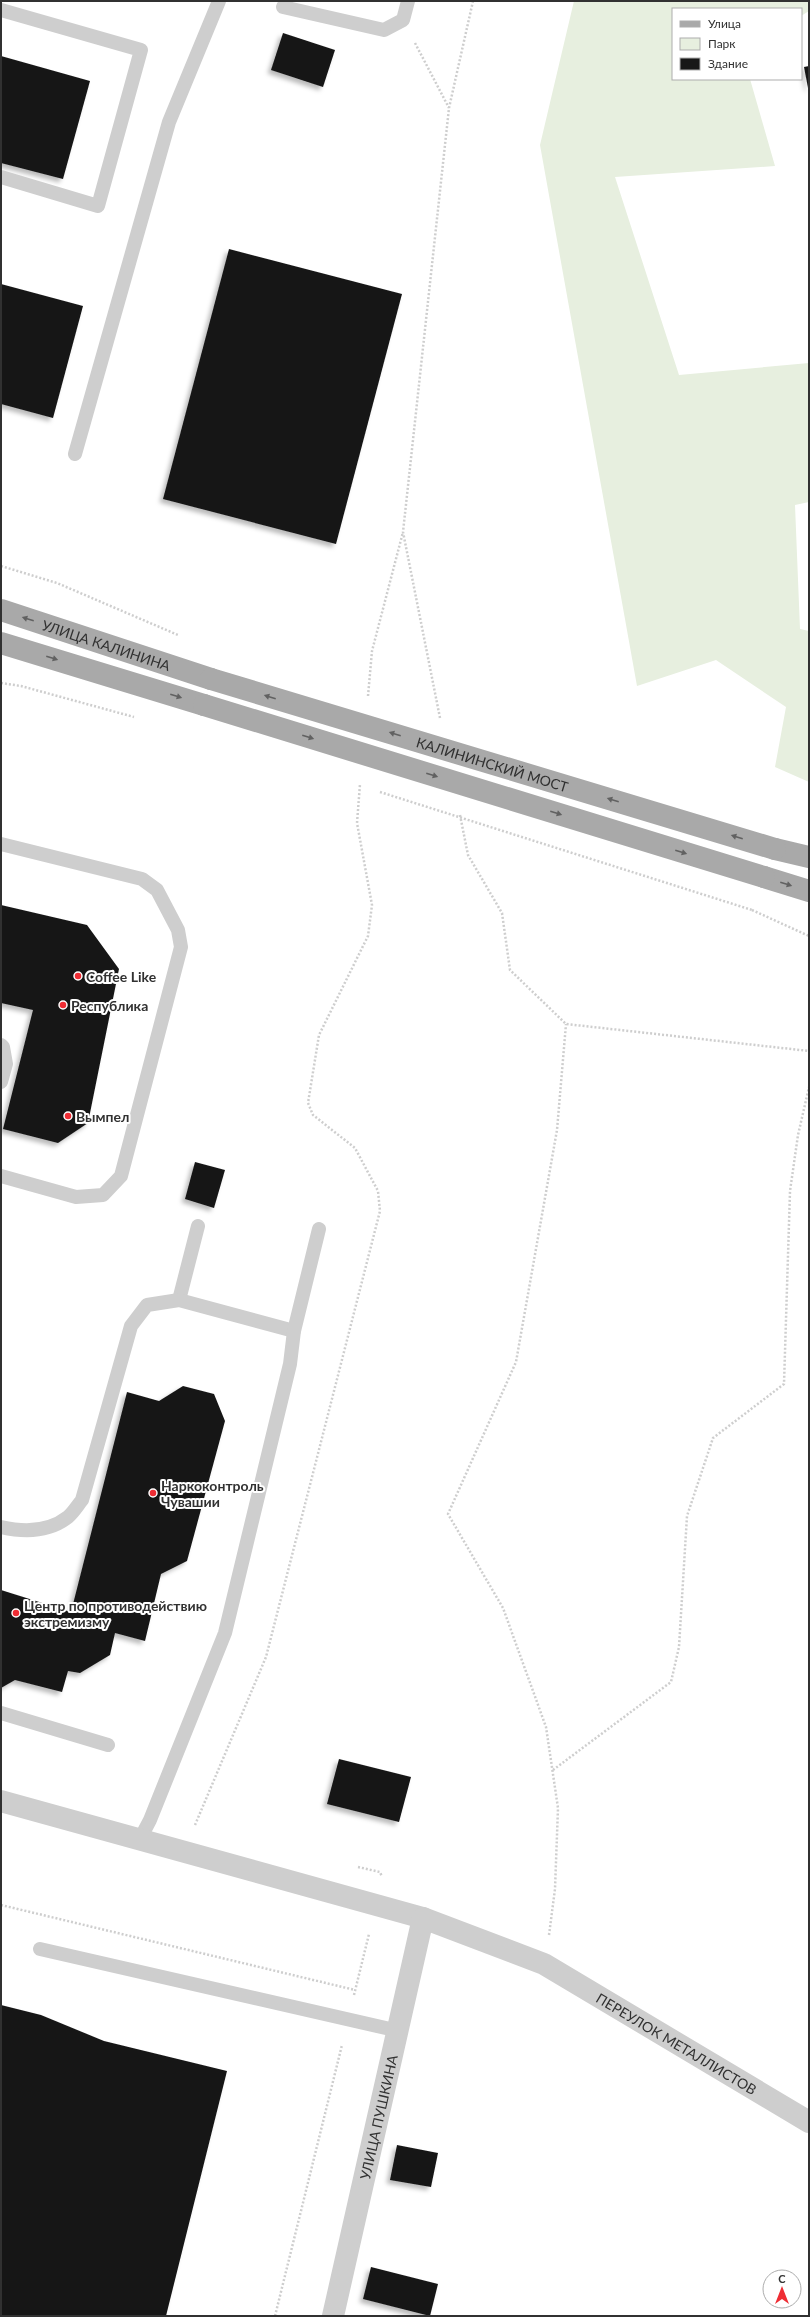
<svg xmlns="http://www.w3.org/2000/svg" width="810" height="2317" viewBox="0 0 810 2317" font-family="Lato,sans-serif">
	<defs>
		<filter id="shadow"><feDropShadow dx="-3.5" dy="3.5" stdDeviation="2" flood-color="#0004"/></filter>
	</defs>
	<rect width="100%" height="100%" fill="#fff"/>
	<path fill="#e7efdf" d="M574,1h235v10l-8,5v-7h-128v70h77l25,87 -160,11 64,198 130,-12v139l-14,3 5,124 9,2v151l-34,-15 11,-60 -70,-47 -79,26 -97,-541z"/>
	<g fill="#181818" filter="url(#shadow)">
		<path d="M283,33l52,17 -12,37 -52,-17z"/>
		<path d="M1,56l89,25 -27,98 -62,-16z"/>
		<path d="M809,66v22h-1l-4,-21z"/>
		<path d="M229,249l173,45 -66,250 -173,-45z"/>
		<path d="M1,284l82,22 -30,112 -52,-14z"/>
		<path d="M1,905l86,20 32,44 -31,154 -30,20 -55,-14 30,-119 -32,-7z"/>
		<path d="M195,1162l30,8 -11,38 -29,-9z"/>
		<path d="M183,1386l31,8 11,27 -38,140 -26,13 -16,67 -30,-8 -5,22 -30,18 -12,-2 -6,21 -47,-12 -14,8v-98l70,22 56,-220 32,9z"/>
		<path d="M339,1759l72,18 -12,45 -72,-18z"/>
		<path d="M1,2005l40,10 63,26 123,30 -61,245h-165z"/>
		<path d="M397,2145l41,8 -7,34 -41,-7z"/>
		<path d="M371,2267l67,17 -8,32 -67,-17z"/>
	</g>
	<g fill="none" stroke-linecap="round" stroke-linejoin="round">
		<g stroke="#cecece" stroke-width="2.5" stroke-dasharray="2 2" stroke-linecap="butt">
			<path d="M415,43l34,65"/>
			<path d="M1,566l56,17 121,52"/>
			<path d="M1,683l20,3 113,31"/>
			<path d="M368,696l4,-45 31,-119"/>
			<path d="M440,718l-37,-186 46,-424 24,-107"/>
			<path d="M460,815l8,40 34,58 8,57 56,54 243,27"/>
			<path d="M752,910l57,26"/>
			<path d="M553,1770l118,-88 8,-35 8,-131 26,-78 71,-54 6,-193 8,-56 11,-48"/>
			<path d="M195,1825l71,-168 114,-446 -2,-20 -23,-43 -42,-33 -5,-12 11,-68 49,-99 4,-31 -15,-82 3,-39"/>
			<path d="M358,1867l22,5 2,5"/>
			<path d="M1,1905l354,85"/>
			<path d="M549,1935l6,-46 3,-81 -12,-81 -43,-119 -55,-94 68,-152 41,-232 9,-106"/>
			<path d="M354,1995l15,-61"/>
			<path d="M275,2316l67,-271"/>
		</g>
		<g stroke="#cecece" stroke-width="14">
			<path d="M283,7l101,23 19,-10 5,-19"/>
			<path d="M1,10l140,40 -43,156 -97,-29"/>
			<path d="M75,454l94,-332 50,-121"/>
			<path d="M1,844l141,35 15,11 21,40 3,17 -60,229 -18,19 -27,2 -75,-21"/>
			<path d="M1,1045l2,2 3,17 -5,18"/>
			<path d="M179,1300l19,-74"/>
			<path d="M1,1527c22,5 48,5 67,-10 5,-4 10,-12 14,-17l49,-174 16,-21 32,-5 115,31"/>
			<path d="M1,1713l107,32"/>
			<path d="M140,1839l10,-19 75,-187 65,-269 4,-33 25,-102"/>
			<path d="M40,1949l359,82"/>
		</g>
		<g stroke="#cecece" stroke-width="22">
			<path id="s1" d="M1,1801l422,117 121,46 265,158"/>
			<path id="s2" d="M333,2316l90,-398"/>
		</g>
		<g stroke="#a9a9a9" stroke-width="22">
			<path id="s3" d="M1,610l210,69"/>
			<path d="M1,643l203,62"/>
			<path d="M775,849l34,8"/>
			<path d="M764,877l45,14"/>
		</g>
		<path stroke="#cecece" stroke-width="2.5" stroke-dasharray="2 2" stroke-linecap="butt" d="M380,792l372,118"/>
		<g stroke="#a9a9a9" stroke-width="22">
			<path id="s4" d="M211,679l564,170"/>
			<path d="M204,705l560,172"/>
		</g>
	</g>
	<defs><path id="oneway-solid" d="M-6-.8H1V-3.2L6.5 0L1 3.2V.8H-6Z"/></defs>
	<g fill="#616161">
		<use href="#oneway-solid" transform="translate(28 619) rotate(-163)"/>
		<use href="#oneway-solid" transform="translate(52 658) rotate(17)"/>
		<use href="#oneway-solid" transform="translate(176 696) rotate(17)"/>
		<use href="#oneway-solid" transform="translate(270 697) rotate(-163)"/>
		<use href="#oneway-solid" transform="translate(395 734) rotate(-163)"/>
		<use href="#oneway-solid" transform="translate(308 737) rotate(17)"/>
		<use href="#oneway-solid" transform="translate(432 775) rotate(17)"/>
		<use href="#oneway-solid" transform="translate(613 800) rotate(-163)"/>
		<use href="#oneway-solid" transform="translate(556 813) rotate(17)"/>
		<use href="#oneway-solid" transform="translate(737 837) rotate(-163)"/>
		<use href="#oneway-solid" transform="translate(681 852) rotate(17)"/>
		<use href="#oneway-solid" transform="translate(786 884) rotate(17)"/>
	</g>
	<g fill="#ef2d34" stroke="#fff" stroke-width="1.5">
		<circle cx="78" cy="976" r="4"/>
		<circle cx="63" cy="1005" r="4"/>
		<circle cx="68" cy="1116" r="4"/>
		<circle cx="153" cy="1493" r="4"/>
		<circle cx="16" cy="1613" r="4"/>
	</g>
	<g text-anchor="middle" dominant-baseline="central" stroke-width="4" stroke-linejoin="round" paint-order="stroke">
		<g font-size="14" fill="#313131" stroke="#fff">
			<text stroke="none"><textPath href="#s3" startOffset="111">УЛИЦА КАЛИНИНА</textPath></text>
			<text stroke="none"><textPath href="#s4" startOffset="294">КАЛИНИНСКИЙ МОСТ</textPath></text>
			<text stroke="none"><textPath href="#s1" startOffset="722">ПЕРЕУЛОК МЕТАЛЛИСТОВ</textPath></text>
			<text stroke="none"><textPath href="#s2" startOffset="204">УЛИЦА ПУШКИНА</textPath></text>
		</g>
		<g font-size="14" font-weight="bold" fill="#313131" stroke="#fff" text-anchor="start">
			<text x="86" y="976">Coffee Like</text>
			<text x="71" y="1005">Республика</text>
			<text x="76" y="1116">Вымпел</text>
			<text x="161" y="1485">Наркоконтроль<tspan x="161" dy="16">Чувашии</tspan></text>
			<text x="24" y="1605">Центр по противодействию<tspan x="24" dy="16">экстремизму</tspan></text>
		</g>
	</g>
	<rect width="810" height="2317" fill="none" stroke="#313131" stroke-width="4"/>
	<rect x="672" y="8" width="130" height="72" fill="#ffffff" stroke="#adadad"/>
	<rect x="680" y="21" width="20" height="6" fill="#a9a9a9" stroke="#adadad"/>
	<text x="708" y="28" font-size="12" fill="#313131">Улица</text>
	<rect x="680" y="38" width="20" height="12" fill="#e7efdf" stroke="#adadad"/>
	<text x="708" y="48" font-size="12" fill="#313131">Парк</text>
	<rect x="680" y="58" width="20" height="12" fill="#181818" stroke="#adadad"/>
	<text x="708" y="68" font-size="12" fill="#313131">Здание</text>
	<g transform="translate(782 2289)"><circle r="19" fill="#ffffff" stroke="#adadad"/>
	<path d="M0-3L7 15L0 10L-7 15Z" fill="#ef2d34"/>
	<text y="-6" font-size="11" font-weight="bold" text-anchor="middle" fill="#313131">С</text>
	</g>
</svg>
